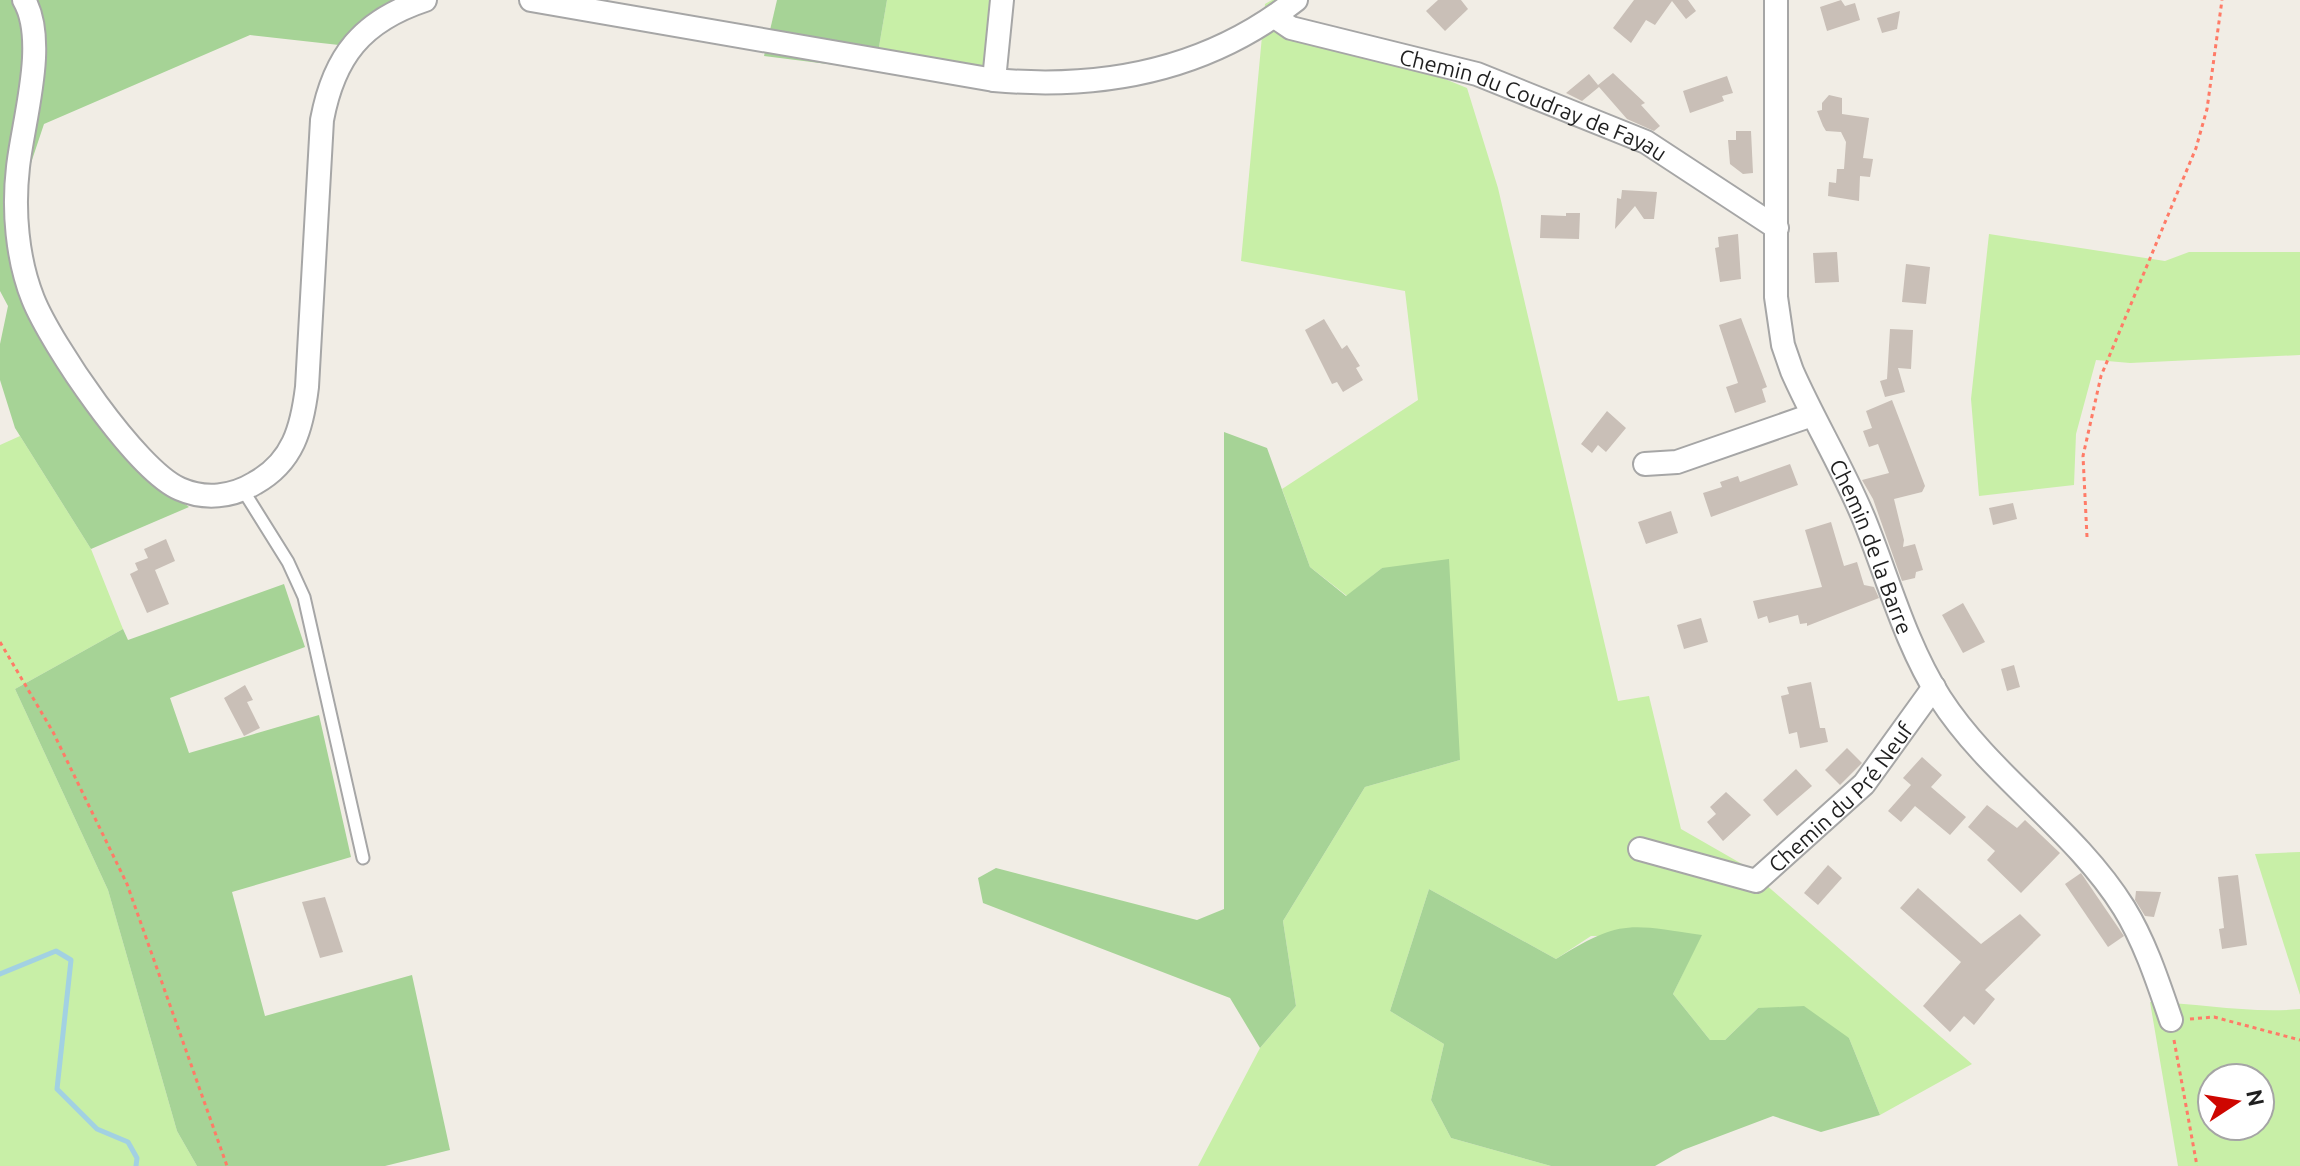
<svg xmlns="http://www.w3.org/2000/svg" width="2300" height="1166" viewBox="0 0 2300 1166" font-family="Ubuntu,sans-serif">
	<rect width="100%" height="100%" fill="#f1ede5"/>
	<g fill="#c8efa7" fill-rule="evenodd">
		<path d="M887,0h127l-11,88 -128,-18z"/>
		<path d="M1272,0h14l11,19 170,69 31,100 120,513 31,-5 32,133 61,35 230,200 -92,51 -31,-77 -91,-30 -33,32h-15l-37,-46 28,-59 -110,1 -35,23 -127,-70 -39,122 54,33 -13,56 20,38 100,28h-353l62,-118 36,-42 -13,-85 82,-134 95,-27 -78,-192 -35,28 -37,-29 -28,-78 136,-89 -13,-109 -164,-30 24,-257z"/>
		<path d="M1989,234l176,27 24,-9h111v103l-170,8 -34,-3 -20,74 -2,51 -95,11 -8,-97z"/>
		<path d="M20,436l71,113 32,80 -108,60 93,201 69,241 20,35h-197v-721z"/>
		<path d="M2300,852v143l-45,-141z"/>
		<path d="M2150,1002c50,1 100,12 150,7v157h-122zM2212,1078h48v48h-48z"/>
	</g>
	<g fill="#a6d396">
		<path d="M0,0h398l-7,11 -52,34 -89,-10 -206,89 -14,42 -4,50 12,77 30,87 64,84 57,43 -98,42 -76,-121 -15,-48v-36l8,-38 -8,-15z"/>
		<path d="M777,0h110l-12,70 -111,-14z"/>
		<path d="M1224,432l43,16 43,119 36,29 36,-28 67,-9 11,201 -95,27 -82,134 13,85 -36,42 -30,-50 -247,-95 -5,-25 18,-10 201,52 27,-11z"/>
		<path d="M284,584l21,63 -135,51 19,55 130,-38 32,142 -119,35 33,124 147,-41 38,175 -65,16h-188l-20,-35 -69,-241 -93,-201 108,-60 5,11z"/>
		<path d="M1429,889l127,70c64,-40 72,-35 146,-24l-29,59 37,46h15l33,-32 46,-2 45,32 31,77 -59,17 -48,-16 -90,34 -28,16h-104l-100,-28 -20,-38 13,-56 -54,-33z"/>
	</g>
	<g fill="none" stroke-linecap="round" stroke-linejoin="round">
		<path stroke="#a2d1e2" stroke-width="5" d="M0,974l56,-23 15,9 -14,129 40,40 31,13 9,16 -1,8"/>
	</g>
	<g fill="#c9bfb7">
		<path d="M1438,0h23l7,9 -23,22 -19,-20z"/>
		<path d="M1634,0h54l8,11 -10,8 -14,-18 -17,24 -9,-5 -15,23 -18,-15z"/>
		<path d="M1841,0l4,6 10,-3 5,17 -33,11 -7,-24z"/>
		<path d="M1900,11l-3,18 -15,4 -5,-15z"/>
		<path d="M1613,73l32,30 -4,2 19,21 -6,5 -27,-12 -28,-32 -17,14 -16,-8 23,-19 9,11z"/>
		<path d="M1727,76l6,17 -11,3 2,5 -34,12 -7,-22z"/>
		<path d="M1829,95l13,3v16l27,4 -6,40 10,1 -3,18 -10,-1 -1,25 -31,-5 1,-14 7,1 1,-14h7l2,-27 -5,-10 -15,-1 -3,-5 -6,-15 5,-1v-7z"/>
		<path d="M1736,131h15l2,42 -10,1 -13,-10 -2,-24h8z"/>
		<path d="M1622,190l35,2 -3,27h-10l-9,-13 -20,23 2,-31 4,1z"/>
		<path d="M1566,213h14l-1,26 -39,-1 1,-23 25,1z"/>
		<path d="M1738,234l3,45 -21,3 -5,-34 4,-1 -1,-10z"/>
		<path d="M1837,252l2,30 -24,1 -2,-30z"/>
		<path d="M1906,264l24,3 -4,37 -24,-2z"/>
		<path d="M1741,318l26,69 -5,2 4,13 -31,11 -9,-26 12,-4 -19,-58z"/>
		<path d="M1324,319l18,30 5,-4 13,21 -4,2 7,12 -20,12 -6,-10 -5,2 -27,-54z"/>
		<path d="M1890,329l23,1 -2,39 -13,-1 7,24 -20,5 -5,-16 7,-2z"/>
		<path d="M1892,400l33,86 -3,6 -28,7 10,41 -1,7 12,-3 8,26 -7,2 -1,6 -13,3 -29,-82 -11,-19 27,-7 -11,-29 -9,3 -6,-16 9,-3 -6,-17z"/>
		<path d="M1607,411l19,17 -20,24 -8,-7 -6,8 -11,-9z"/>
		<path d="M1790,464l8,21 -87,32 -8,-24 19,-6 -2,-5 18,-6 2,6z"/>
		<path d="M2013,503l4,16 -24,6 -4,-17z"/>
		<path d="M1671,511l7,22 -32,11 -8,-22z"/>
		<path d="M1831,522l13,44 13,-4 7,23 10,2 5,11 -72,28v-3l-7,1 -2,-9 -29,8 -2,-7 -9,3 -5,-18 69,-14 -17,-57z"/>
		<path d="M166,539l9,22 -20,9 14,34 -22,9 -17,-39 8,-4 -3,-7 13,-5 -4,-9z"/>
		<path d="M1963,603l22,39 -22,11 -21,-38z"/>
		<path d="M1701,618l7,24 -24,7 -7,-24z"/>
		<path d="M2014,665l6,22 -13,4 -6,-22z"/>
		<path d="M1811,682l9,46h5l3,14 -28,6 -3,-16 -8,2 -8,-38 8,-2 -2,-7z"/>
		<path d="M245,685l8,15 -6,2 13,26 -16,8 -20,-38z"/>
		<path d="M1847,748l15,15 -22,22 -15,-15z"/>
		<path d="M1922,757l20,18 -11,12 35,30 -16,18 -35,-29 -14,16 -13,-11 23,-26 -8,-7z"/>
		<path d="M1796,769l16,17 -35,30 -14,-16z"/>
		<path d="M1726,792l25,23 -28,26 -16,-19 9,-8 -6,-7z"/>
		<path d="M1987,805l30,23 8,-8 35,33 -39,40 -34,-33 8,-9 -27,-24z"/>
		<path d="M1828,865l14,13 -24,27 -14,-12z"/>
		<path d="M2081,873l43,63 -16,11 -43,-63z"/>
		<path d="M2238,875l9,70 -25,4 -3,-20 5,-1 -6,-51z"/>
		<path d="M1918,888l63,56 39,-30 21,21 -56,55 10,9 -21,26 -10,-9 -14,16 -27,-26 38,-44 -61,-54z"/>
		<path d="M2136,891l25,1 -7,25 -9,-1 -10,-16z"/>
		<path d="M325,897l18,55 -23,6 -18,-56z"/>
	</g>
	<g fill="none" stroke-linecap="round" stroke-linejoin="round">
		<defs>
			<path id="lane" d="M246,489l2,9 40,64 16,35 59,261"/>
			<g id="street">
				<path d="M24,0c24,41 -1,121 -6,167 -5,43 -1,92 15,132 18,45 103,171 147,190 25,11 52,8 75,-6 38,-21 47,-55 52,-96l15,-267c12,-64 40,-99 103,-120"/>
				<path d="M531,0l463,80c110,10 214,-10 302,-80"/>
				<path id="s1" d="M1776,0v297l7,48 9,26c22,50 51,97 72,148 24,59 41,124 76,179 51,79 134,130 184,210 21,34 34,74 47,112"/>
				<path id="s2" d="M1275,17l16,11 186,46 169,68 131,86"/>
				<path d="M994,80l8,-80"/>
				<path d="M1645,464l32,-2 135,-47"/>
				<path id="s3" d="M1640,849l116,32 108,-97 70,-97"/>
			</g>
		</defs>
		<use href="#lane" stroke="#a6a6a6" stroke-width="15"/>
		<use href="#street" stroke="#a6a6a6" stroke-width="26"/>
		<g stroke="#ff7b67" stroke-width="3" stroke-dasharray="4 4" stroke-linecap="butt">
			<path d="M2087,537l-4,-81 18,-80 95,-228 11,-39 15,-109"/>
			<path d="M0,642l53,90 74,152 100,282"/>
			<path d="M2190,1019l24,-2 86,23"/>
			<path d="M2174,1040l23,126"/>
		</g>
		<use href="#lane" stroke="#fff" stroke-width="11"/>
		<use href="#street" stroke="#fff" stroke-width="22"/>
	</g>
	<g text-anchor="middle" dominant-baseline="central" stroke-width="7" stroke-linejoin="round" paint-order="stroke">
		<g font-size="22" fill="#1f1f1f" stroke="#fff">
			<text stroke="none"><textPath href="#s2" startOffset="274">Chemin du Coudray de Fayau</textPath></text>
			<text stroke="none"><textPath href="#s1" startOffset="566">Chemin de la Barre</textPath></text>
			<text stroke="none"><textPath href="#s3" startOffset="240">Chemin du Pré Neuf</textPath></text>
		</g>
	</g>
	<g transform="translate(2236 1102) rotate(78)"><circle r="38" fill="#ffffff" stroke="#a5a5a5" stroke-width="2"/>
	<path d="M0-6L14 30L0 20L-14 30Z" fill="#ce0600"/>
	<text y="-12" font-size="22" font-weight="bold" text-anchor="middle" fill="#1f1f1f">N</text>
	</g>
</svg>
